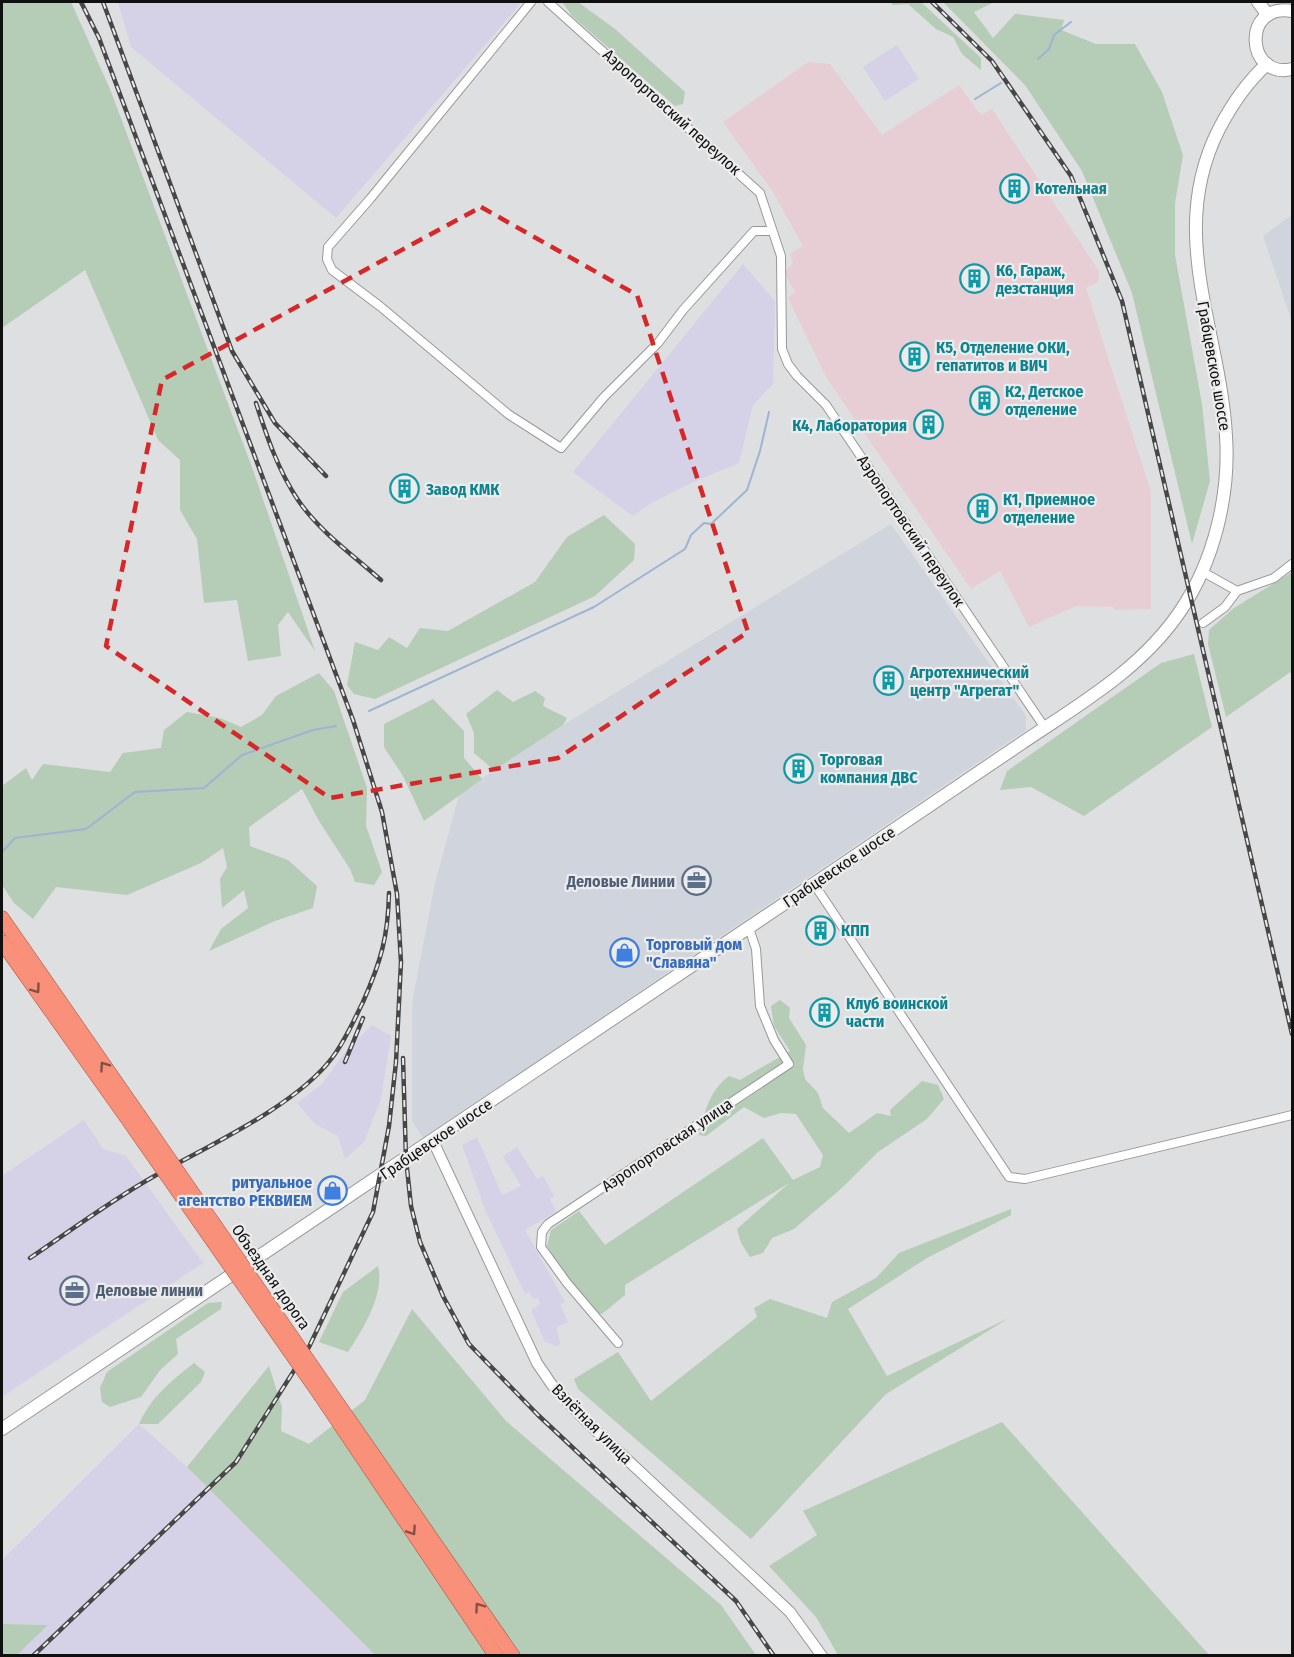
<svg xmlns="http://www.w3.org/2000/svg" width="1294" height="1657" viewBox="0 0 1294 1657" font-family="'Fira Sans Condensed',sans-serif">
	<rect width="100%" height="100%" fill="#dedfe0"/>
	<g fill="#d0d4dc">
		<path d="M1292,215v107l-29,-86z"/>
		<path d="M891,524l135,192v14l-603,408 -11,-17v-117l22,-117 25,-92 65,-46z"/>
	</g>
	<g fill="#d5d2e8">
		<path d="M118,2h404l-186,216 -205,-171z"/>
		<path d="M897,45l22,34 -34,22 -22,-34z"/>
		<path d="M743,264l32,37 -2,83 -20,21 -14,58 -48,20 -43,22 -15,11 -60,-44z"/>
		<path d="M372,1025l19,11 -10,63 -17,43 -19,17 -7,-23 -23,-12 -18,-21 25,-19 25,-34z"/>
		<path d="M84,1120l19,29 23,7 77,107 -201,134v-221z"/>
		<path d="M477,1137l25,58 19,-9 -18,-30 14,-9 20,32 6,-3 11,20 -4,3 6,13 -31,18 40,72 -5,2 8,18 -11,5 3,17 -3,2 -12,-4 -14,-32 9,-6 -2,-7 -5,2 -4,-7 -4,2 -39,-82 -24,-67z"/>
		<path d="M139,1424l48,43 188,188h-358l31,-30 -46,-1v-64z"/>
	</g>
	<path fill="#e7ced4" d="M808,62l22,2 52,71 77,-50 22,30 11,-6 107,162 -1,11 -12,6 65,204v117l-36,1 -2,-3 -37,-1 -47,21 -29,-56 -29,18 -145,-212 -38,-79 7,-6 -11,-20 9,-8 -3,-10 13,-8 -30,-54 -50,-70z"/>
	<g fill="#b5ccb6">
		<path d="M2,2h69l39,87 143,381 62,181 -27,-39 -10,13 3,31 -33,5 -11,-61 -33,3 -7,-64 -17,-29v-50l-22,-20 -73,-170 -83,58z"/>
		<path d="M567,2h11l37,27 70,63 -2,12 -8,2 -103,-90 -9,-13z"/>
		<path d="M890,2h31l60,56v12l-19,-16 -9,-17 -17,-8 -28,-25 -15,1z"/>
		<path d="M943,2h51l-20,10 19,26 22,-24 49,6 -3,10 35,14h39l27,48 21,63 -8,48v52l27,149 8,77 -18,63 -60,-251 -50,-122 -57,-86z"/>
		<path d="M604,515l31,29 -1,16 -39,36 -220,103 -21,-5 -7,-9 8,-43 23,8 11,-13 18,11 13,-20 28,3 87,-49 32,-45z"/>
		<path d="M1292,572v99l-66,46 -18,-73 1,-14 25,-22z"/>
		<path d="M1194,654l18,73 -128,89 -53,-29 -31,3 7,-19 154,-108z"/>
		<path d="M319,673l15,18 33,97 -1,38 16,46 -8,13 -19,-3 -5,-13 -31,-48 -17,-32 -53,38 1,19 38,14 29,26 -4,22 -38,13 -66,30 12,-22 27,-21 -4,-18 -22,18 -2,-29 7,-12 -4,-19 -22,15 -74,32 -71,-8 -23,32 -19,-16 -12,-18v-99l24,-18 6,12 11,-16 67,8 13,-19 38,-5 3,-18 23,-18 33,6 21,9 21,-12 14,-19z"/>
		<path d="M497,690l16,12 22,-11 10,7 -2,8 24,12 -4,7 -69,45 -20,-17v-20l-8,-19z"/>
		<path d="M433,699l31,32v27l18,21 -58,42 -21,-45 -19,-29v-23z"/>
		<path d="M780,1000l10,8 -1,10 17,27 -3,24 2,10 13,14 5,15 26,25 28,-20 14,3 -1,-6 32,-29 16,4 6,14 -17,20 -49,33 -35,35 -49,42 -22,9 -9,15 -13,4 -9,-14 -4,-14 52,-46 -164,102v10l-23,19 -5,-1 -26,-30 -24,-37 4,-16 28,-19 26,34 158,-107 30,42 27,-13 3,-12 -27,-41 -15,-1 -17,5 -20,-11 -38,29 -7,-1c6,-24 10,-44 30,-59l11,4 50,-29 -16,-25 -3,-20z"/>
		<path d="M1011,1209v6l-84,43 -79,51 39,67 122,-58 -123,76 -135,145 -173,-150 -4,-10 44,-27 33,49 106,-84 -3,-9 16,-9 57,19 5,-16 44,-24 23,-25z"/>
		<path d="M378,1266c7,28 -15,63 -30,86l-29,-10 24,-50z"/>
		<path d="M222,1302l-1,7 -45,30 2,15 -17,15 -20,28 -31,10 -8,-5 -2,-14 7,-16 101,-69z"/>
		<path d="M412,1309l94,112 215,184 35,50h-381l-188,-188 82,-101 13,41 -1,24 28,13 56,-44z"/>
		<path d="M194,1363l11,9 -4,10 -43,42h-19c11,-26 33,-44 55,-61z"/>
		<path d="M1002,1422l207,233h-371l-22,-38 -47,-51 48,-31 -14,-24z"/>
		<path d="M2,1624l46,1 -31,30 -15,1z"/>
	</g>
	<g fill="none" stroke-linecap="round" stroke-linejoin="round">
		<g stroke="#9db4d3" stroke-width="2">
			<path d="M1038,59l11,-10 5,-14 17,-13"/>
			<path d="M975,99l26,-16"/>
			<path d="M369,711l225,-104 91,-58 6,-14 13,-12 7,1 36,-34 13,-39 9,-39"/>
			<path d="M2,852l13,-14 71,-9 49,-37 69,-4 38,-33 71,-25 23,-4"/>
		</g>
		<defs>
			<g id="minor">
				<path d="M531,2l-161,197 -42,48 -1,12 5,11 49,37 127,107 53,34 43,-51 54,-54 25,-33 71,-79h18"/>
				<path d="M548,2l212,191 21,63 1,93 6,15 9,12 29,29 219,323"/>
				<path d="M1203,572l34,19 -12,16 -22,16"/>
				<path d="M1237,591l37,-13 18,-14"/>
				<path d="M814,884l195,293 16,2 267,-64"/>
				<path d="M618,1343l-51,-60 -26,-36 1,-15 6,-8 241,-160 -15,-24 -14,-34 -4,-57 -7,-21"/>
			</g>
			<path id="tertiary" d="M433,1141l104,222 15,22 36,38 202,189 32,44"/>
			<g id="secondary">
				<path d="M1258,2l10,13"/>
				<path d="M1292,11c-51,-9 -46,69 0,58"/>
				<path d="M2,1429c272,-182 544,-365 816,-548 67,-45 134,-90 201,-136 59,-40 122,-75 162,-135 33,-49 49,-115 45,-174 -6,-107 -60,-203 -7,-307 13,-25 27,-46 48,-65"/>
			</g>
			<g id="trunk">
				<path d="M2,918l136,196"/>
				<path d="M2,942l127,179"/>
				<path d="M329,1391l184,265"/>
				<path d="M321,1396l175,260"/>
			</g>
		</defs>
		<use href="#minor" stroke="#979899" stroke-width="10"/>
		<use href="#tertiary" stroke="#979899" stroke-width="12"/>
		<use href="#secondary" stroke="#979899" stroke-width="14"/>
		<use href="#trunk" stroke="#a6513f" stroke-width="15"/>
		<use href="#minor" stroke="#fff" stroke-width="8"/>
		<use href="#tertiary" stroke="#fff" stroke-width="10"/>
		<use href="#secondary" stroke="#fff" stroke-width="12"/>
		<use href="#trunk" stroke="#f8907a" stroke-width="14"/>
		<defs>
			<g id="rail">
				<path d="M103,2l129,349 43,72 51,53"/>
				<path d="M932,2l60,59 79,115 51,125 170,733"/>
				<path d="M256,403c11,34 22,67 42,97 21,31 55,55 83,80"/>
				<path d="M403,1058l3,101 5,47 9,36 23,54 26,48 69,71 198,186 38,55"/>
				<path d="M345,1062l18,-44"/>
				<path d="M30,1258c40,-27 79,-56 121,-80 54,-31 144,-71 181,-120 13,-17 22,-38 31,-56 18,-41 25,-65 26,-109"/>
				<path d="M33,1656l203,-194 73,-115 64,-135 16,-86 7,-64 5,-100 -4,-68 -15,-82 -29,-92 -254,-682 -18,-36"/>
			</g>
		</defs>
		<use href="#rail" stroke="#474748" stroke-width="4.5"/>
		<use href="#rail" stroke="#ececed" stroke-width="2" stroke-dasharray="7" stroke-linecap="butt"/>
		<defs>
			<g id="trunk-bridge">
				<path d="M138,1114l191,277"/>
				<path d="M129,1121l192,275"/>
			</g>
		</defs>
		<use href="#trunk-bridge" stroke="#a6513f" stroke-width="15" stroke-linecap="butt"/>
		<use href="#trunk-bridge" stroke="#f8907a" stroke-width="14"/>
	</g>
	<defs><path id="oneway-chevron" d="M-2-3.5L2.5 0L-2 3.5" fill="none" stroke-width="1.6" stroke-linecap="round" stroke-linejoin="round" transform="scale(1.5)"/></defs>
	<g stroke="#845045">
		<use href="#oneway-chevron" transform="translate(36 989) rotate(54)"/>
		<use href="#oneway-chevron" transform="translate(104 1066) rotate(-125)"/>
		<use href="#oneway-chevron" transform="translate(412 1531) rotate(56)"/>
		<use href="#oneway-chevron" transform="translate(479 1607) rotate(-125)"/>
	</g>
	<path fill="none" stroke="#d62828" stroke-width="4.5" stroke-dasharray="12 8" stroke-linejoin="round" d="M481,207l156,88 111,337 -190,126 -228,40 -224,-152 56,-266z"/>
	<defs>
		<symbol id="building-ring" viewBox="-11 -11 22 22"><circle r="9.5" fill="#ececed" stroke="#0f9aa8" stroke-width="1.5"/><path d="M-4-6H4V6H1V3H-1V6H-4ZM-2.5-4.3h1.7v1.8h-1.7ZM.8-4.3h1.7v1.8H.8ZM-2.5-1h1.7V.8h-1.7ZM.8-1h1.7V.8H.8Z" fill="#0f9aa8"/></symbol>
		<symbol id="office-ring" viewBox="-11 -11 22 22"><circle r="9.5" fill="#ececed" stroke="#5c6f8a" stroke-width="1.5"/><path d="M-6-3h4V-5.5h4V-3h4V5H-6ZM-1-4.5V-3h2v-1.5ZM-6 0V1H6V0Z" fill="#5c6f8a"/></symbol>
		<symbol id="shop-ring" viewBox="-11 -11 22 22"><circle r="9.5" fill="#ececed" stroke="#3f7fe0" stroke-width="1.5"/><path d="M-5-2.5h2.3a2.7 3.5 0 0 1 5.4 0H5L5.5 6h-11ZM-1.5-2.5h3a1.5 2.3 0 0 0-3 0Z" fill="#3f7fe0"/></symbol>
	</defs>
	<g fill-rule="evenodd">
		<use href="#building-ring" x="998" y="172" width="33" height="33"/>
		<use href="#building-ring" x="958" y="262" width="33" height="33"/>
		<use href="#building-ring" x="898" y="340" width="33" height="33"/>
		<use href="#building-ring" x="968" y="384" width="33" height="33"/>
		<use href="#building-ring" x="912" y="408" width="33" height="33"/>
		<use href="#building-ring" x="388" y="472" width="33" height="33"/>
		<use href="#building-ring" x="966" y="492" width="33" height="33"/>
		<use href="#building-ring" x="872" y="664" width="33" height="33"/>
		<use href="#building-ring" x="782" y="752" width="33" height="33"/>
		<use href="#office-ring" x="680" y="864" width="33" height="33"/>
		<use href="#building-ring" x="804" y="914" width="33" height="33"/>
		<use href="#shop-ring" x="608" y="936" width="33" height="33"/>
		<use href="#building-ring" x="808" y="996" width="33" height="33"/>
		<use href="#shop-ring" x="316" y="1174" width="33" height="33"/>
		<use href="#office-ring" x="58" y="1274" width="33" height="33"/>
	</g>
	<g text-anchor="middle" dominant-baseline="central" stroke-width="4.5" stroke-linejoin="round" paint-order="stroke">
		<g font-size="16" fill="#101010" stroke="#ececed">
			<text transform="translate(672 112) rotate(42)">Аэропортовский переулок</text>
			<text transform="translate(1214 366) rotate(80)">Грабцевское шоссе</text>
			<text transform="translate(911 531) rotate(56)">Аэропортовский переулок</text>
			<text transform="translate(839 867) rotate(-34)">Грабцевское шоссе</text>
			<text transform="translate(436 1139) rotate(-34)">Грабцевское шоссе</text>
			<text transform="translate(667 1145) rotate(-34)">Аэропортовская улица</text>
			<text transform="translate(271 1277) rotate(55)">Объездная дорога</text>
			<text transform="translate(592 1424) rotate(45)">Взлётная улица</text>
		</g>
		<g font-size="16" font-weight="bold" fill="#0d838f" stroke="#ececed" text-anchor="start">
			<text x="1035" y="188">Котельная</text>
			<text x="996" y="270">К6, Гараж,<tspan x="996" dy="18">дезстанция</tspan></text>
			<text x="936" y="347">К5, Отделение ОКИ,<tspan x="936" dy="18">гепатитов и ВИЧ</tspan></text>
			<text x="1005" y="391">К2, Детское<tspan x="1005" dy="18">отделение</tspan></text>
			<text x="907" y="425" text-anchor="end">К4, Лаборатория</text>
			<text x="426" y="489">Завод КМК</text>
			<text x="1003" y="499">К1, Приемное<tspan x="1003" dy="18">отделение</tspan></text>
			<text x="910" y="672">Агротехнический<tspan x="910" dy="18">центр "Агрегат"</tspan></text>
			<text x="820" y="759">Торговая<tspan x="820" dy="18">компания ДВС</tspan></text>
			<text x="841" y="930">КПП</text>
			<text x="846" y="1003">Клуб воинской<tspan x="846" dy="18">части</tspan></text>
		</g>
		<g font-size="16" font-weight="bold" fill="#4e5e75" stroke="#ececed" text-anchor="end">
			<text x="675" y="881">Деловые Линии</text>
			<text x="96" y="1290" text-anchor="start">Деловые линии</text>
		</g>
		<g font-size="16" font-weight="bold" fill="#366cbe" stroke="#ececed" text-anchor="start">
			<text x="646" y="944">Торговый дом<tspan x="646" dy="18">"Славяна"</tspan></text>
			<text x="312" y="1182" text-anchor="end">ритуальное<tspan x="312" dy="18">агентство РЕКВИЕМ</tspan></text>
		</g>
	</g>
	<rect width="1294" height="1657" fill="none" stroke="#101010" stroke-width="6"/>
</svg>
